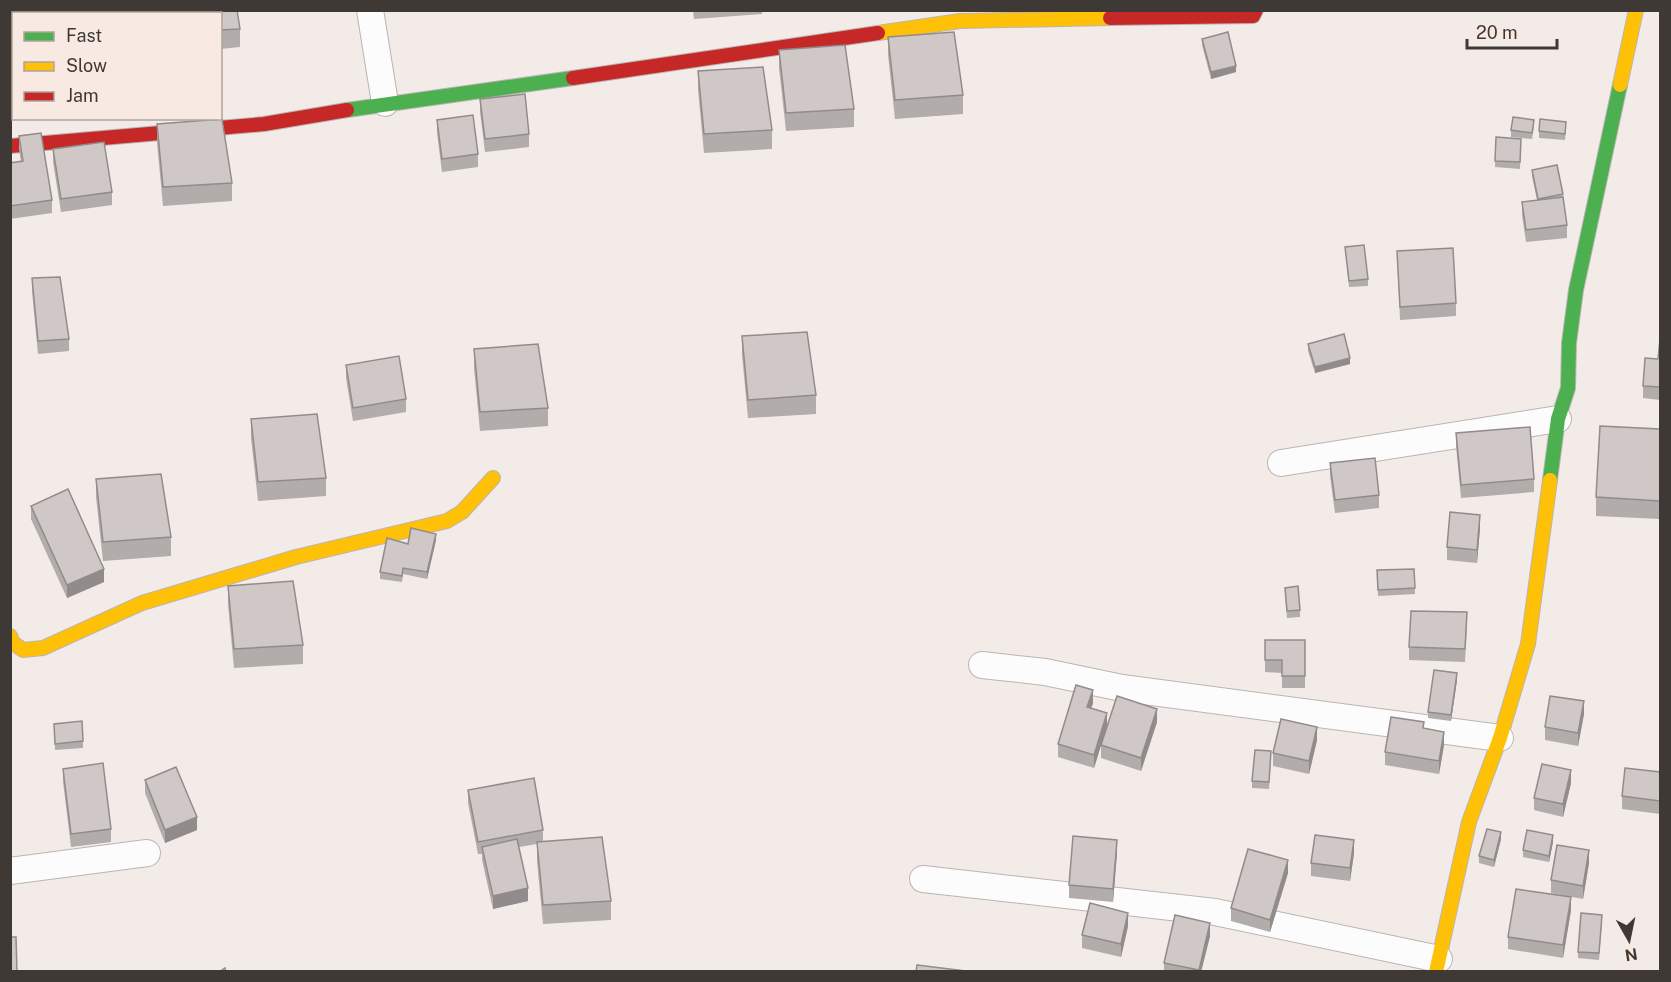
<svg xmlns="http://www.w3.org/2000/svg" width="1671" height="982" viewBox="0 0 1671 982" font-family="'Public Sans',sans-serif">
	<rect width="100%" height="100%" fill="#f3ebe8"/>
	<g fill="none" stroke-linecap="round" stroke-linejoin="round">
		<defs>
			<g id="street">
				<path d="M370,10l15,93"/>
				<path d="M1281,463l277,-44"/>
				<path d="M982,665l63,7 77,16 378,50"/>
				<path d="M10,871l137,-18"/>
				<path d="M923,879l292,33 224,47"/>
			</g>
			<g id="fast">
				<path d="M347,110l226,-32"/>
				<path d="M1550,480l8,-61 10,-31 1,-45 7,-53 44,-205"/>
			</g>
			<g id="slow">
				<path d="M878,33l82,-12 150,-3"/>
				<path d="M1620,85l16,-75"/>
				<path d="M10,636l3,7 10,7 20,-2 99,-45 154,-46 151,-36 15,-9 31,-34"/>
				<path d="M1436,972l33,-150 31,-84 28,-94 22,-164"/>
			</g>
			<g id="jam">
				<path d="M1110,18l143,-2 3,-6"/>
				<path d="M573,78l305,-45"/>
				<path d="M10,146l254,-22 83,-14"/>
			</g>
		</defs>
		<use href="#street" stroke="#bbb5b2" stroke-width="28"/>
		<use href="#fast" stroke="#bbb5b2" stroke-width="16"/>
		<use href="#slow" stroke="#bbb5b2" stroke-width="16"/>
		<use href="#jam" stroke="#bbb5b2" stroke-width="16"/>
		<use href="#street" stroke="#fdfcfc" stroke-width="26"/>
		<use href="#fast" stroke="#4caf50" stroke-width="14"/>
		<use href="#slow" stroke="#ffc107" stroke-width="14"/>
		<use href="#jam" stroke="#c62828" stroke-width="14"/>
	</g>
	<g fill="#b2acaa">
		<path d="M168,10h69l3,19v18l-20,2v-35h-52z"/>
		<path d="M693,10h69v4l-68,5z"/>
		<path d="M10,36h4v64l-4,1z"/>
		<path d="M888,37l75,58v19l-68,5 -7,-64z"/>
		<path d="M1202,39l34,33 -25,7 -9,-34z"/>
		<path d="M779,50l75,59v18l-68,4 -7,-63z"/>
		<path d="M698,71l74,59v19l-68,4 -6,-63z"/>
		<path d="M480,99l49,35v13l-44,5 -5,-40z"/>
		<path d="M437,120l41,34v13l-36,5 -5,-39z"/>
		<path d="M157,124l75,59v18l-69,5 -6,-63z"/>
		<path d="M1534,127l-2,12 -21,-2v-7z"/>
		<path d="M1566,129l-1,11 -26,-2v-7z"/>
		<path d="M19,136l33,64v13l-42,6v-56l11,-1 -2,-13z"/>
		<path d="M1496,137l25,2 -1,30 -25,-2z"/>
		<path d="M53,149l59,43v13l-51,7 -8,-50z"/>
		<path d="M1532,170l31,24 4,31v13l-41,4 -4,-27v-13l15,-2 -5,-24z"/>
		<path d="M1345,247l23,32v7l-19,1z"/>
		<path d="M1397,251l59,52v13l-56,4z"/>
		<path d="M32,278l37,61v12l-31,3 -6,-63z"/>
		<path d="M742,336l74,59v19l-68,4 -6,-63z"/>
		<path d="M1660,339v61l-17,-2v-12l15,-27z"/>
		<path d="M1308,344l42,20 -35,9 -7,-22z"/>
		<path d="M474,349l74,59v18l-68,5 -6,-63z"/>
		<path d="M346,365l60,34v13l-53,9 -7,-43z"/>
		<path d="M251,419l75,59v18l-68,5 -7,-63z"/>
		<path d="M1660,429v90l-64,-3v-19z"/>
		<path d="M1456,433l78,46v13l-73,6 -5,-52z"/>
		<path d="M1330,463l49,32v13l-44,5 -5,-37z"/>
		<path d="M96,479l75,58v19l-68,5 -7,-64z"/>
		<path d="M31,506l73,76 -37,16 -36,-79z"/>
		<path d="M1480,528l-3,35 -30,-3v-13z"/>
		<path d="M436,540l-9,39 -24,-5 -1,8 -22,-3v-7l28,-28z"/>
		<path d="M1414,569l1,25 -37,2 -1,-26z"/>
		<path d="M228,586l75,59v19l-69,4 -6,-63z"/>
		<path d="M1285,594l15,16v7l-13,1z"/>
		<path d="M1467,625l-2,37 -56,-2v-13z"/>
		<path d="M1265,640h40v48h-23v-15l-17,-1z"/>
		<path d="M1457,680l-6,41 -23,-3v-6z"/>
		<path d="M1093,703l-2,6 16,17 -13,42 -36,-11v-13z"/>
		<path d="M1584,714l-6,32 -33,-6v-13z"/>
		<path d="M1157,722l-16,49 -40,-13v-13z"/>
		<path d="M54,724l29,17v7l-28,2z"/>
		<path d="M1424,728l20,17 -5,29 -54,-9v-13z"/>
		<path d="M1317,740l-8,34 -36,-8v-13z"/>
		<path d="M1271,758l-2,31 -17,-1v-7z"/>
		<path d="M63,769l48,60v13l-40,5 -8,-65z"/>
		<path d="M1660,772v42l-38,-5v-13z"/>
		<path d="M145,780l52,50 -32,13 -20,-50z"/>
		<path d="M1571,783l-8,34 -29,-7v-12z"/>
		<path d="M468,790l75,40v12l68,59v19l-68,4 -6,-63v-17l-18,3 9,54 -35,8 -11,-49v-6h-4l-10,-51z"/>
		<path d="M1501,839l-7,28 -15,-4v-7z"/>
		<path d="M1553,842l-4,20 -26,-5v-7z"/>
		<path d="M1117,853l-4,49 -44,-4v-13z"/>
		<path d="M1354,853l-4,28 -39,-5v-13z"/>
		<path d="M1589,863l-6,36 -32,-6v-13z"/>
		<path d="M1288,873l-18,59 -39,-11v-13z"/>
		<path d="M1571,910l-8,48 -55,-9v-12z"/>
		<path d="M1602,921l-3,39 -21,-2v-6z"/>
		<path d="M1128,926l-7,31 -39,-9v-13z"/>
		<path d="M1210,936l-9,36h-37v-9z"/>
	</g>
	<g fill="#918c8b">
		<path d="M1236,66v6l-25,7v-7z"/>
		<path d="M1350,358v6l-35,9v-6z"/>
		<path d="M1480,515v13l-3,35v-13z"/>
		<path d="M436,534v6l-9,39v-7z"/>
		<path d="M104,569v13l-37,16v-13z"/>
		<path d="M1457,673v7l-6,41v-6z"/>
		<path d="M1093,690v13l-6,17v-13z"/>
		<path d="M1584,701v13l-6,32v-13z"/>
		<path d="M1157,709v13l-16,49v-13z"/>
		<path d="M1107,713v13l-13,42v-13z"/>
		<path d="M1317,727v13l-8,34v-13z"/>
		<path d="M1444,732v13l-5,29v-13z"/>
		<path d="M1571,770v13l-8,34v-13z"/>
		<path d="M197,817v13l-32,13v-13z"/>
		<path d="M1501,832v7l-7,28v-7z"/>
		<path d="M1553,835v7l-4,20v-6z"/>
		<path d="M1117,840v13l-4,49v-13z"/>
		<path d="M1354,840v13l-4,28v-13z"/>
		<path d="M1589,850v13l-6,36v-13z"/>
		<path d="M1288,860v13l-18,59v-12z"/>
		<path d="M528,888v13l-35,8v-13z"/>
		<path d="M1571,897v13l-8,48v-13z"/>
		<path d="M1128,913v13l-7,31v-13z"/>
		<path d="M1210,923v13l-9,36h-2z"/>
	</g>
	<g fill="#cfc8c6" stroke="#918c8b" stroke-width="1.5">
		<path d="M40,10v4h-18v-1z"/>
		<path d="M170,10h67l3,19 -20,1v-16h-50z"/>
		<path d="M954,32l9,63 -68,5 -7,-63z"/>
		<path d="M1228,32l8,34 -25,6 -9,-33z"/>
		<path d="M10,36h4v51l-4,1z"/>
		<path d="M845,45l9,64 -68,4 -7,-63z"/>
		<path d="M763,67l9,63 -68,4 -6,-63z"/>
		<path d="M525,94l4,40 -44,5 -5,-40z"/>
		<path d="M473,115l5,39 -36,5 -5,-39z"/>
		<path d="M1513,117l21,3 -2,13 -21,-3z"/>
		<path d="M222,119l10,64 -69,4 -6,-63z"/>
		<path d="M1540,119l26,3 -1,12 -26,-3z"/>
		<path d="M41,133l11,67 -42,6v-43l13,-2 -4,-25z"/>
		<path d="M1496,137l25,2 -1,23 -25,-1z"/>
		<path d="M104,142l8,50 -51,7 -8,-50z"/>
		<path d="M1557,165l6,29 -25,5 -6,-29z"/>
		<path d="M1563,197l4,28 -41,5 -4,-28z"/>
		<path d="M1364,245l4,34 -19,2 -4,-34z"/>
		<path d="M1453,248l3,55 -56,4 -3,-56z"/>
		<path d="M60,277l9,62 -31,2 -6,-63z"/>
		<path d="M807,332l9,63 -68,5 -6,-64z"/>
		<path d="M1344,334l6,24 -35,9 -7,-23z"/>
		<path d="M1660,339v48l-17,-1 2,-28 13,1z"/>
		<path d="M538,344l10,64 -68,4 -6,-63z"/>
		<path d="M399,356l7,43 -53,9 -7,-43z"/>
		<path d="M317,414l9,64 -68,4 -7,-63z"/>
		<path d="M1600,426l60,3v72l-64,-4z"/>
		<path d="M1530,427l4,52 -73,6 -5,-52z"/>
		<path d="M1375,458l4,37 -44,5 -5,-37z"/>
		<path d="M161,474l10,63 -68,5 -7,-63z"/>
		<path d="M68,489l36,80 -37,16 -36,-79z"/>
		<path d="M1450,512l30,3 -3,35 -30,-3z"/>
		<path d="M411,528l25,6 -9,38 -24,-4 -1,8 -22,-4 7,-34 21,6z"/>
		<path d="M1414,569l1,19 -37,2 -1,-20z"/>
		<path d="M293,581l10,64 -69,4 -6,-63z"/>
		<path d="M1298,586l2,24 -13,1 -2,-23z"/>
		<path d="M1411,611l56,1 -2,37 -56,-2z"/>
		<path d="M1265,640h40v36h-23v-16h-17z"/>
		<path d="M1434,670l23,3 -6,42 -23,-3z"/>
		<path d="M1076,685l17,5 -6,17 20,6 -13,42 -36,-11z"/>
		<path d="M1117,696l40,13 -16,49 -40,-13z"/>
		<path d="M1550,696l34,5 -6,32 -33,-6z"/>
		<path d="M1391,717l33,5 -1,6 21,4 -5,29 -54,-9z"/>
		<path d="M1281,719l36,8 -8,34 -36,-8z"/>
		<path d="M82,721l1,20 -28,3 -1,-20z"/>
		<path d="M1255,750l16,1 -2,31 -17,-1z"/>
		<path d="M103,763l8,66 -40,5 -8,-65z"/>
		<path d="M1542,764l29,6 -8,34 -29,-6z"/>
		<path d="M176,767l21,50 -32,13 -20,-50z"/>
		<path d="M1625,768l35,4v29l-38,-5z"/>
		<path d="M534,778l9,52 -65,12 -10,-52z"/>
		<path d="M1487,829l14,3 -7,28 -15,-4z"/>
		<path d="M1527,830l26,5 -4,21 -26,-6z"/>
		<path d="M1315,835l39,5 -4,28 -39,-5z"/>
		<path d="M1073,836l44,4 -4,49 -44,-4z"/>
		<path d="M602,837l9,64 -68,4 -6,-63z"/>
		<path d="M517,839l11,49 -35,8 -11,-49z"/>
		<path d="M1557,845l32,5 -6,36 -32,-6z"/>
		<path d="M1248,849l40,11 -18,60 -39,-12z"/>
		<path d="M1516,889l55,8 -8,48 -55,-8z"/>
		<path d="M1090,903l38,10 -7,31 -39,-9z"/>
		<path d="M1581,913l21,2 -3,38 -21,-1z"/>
		<path d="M1175,915l35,8 -11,47 -35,-7z"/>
		<path d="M10,937h6l1,35h-7z"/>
		<path d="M917,965l57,7h-58z"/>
		<path d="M225,968l1,4h-7z"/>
	</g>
	<rect width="1671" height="982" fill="none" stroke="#3f3936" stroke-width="24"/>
	<rect x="12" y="12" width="210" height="108" fill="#f8eae3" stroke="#aea39e" stroke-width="1.5"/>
	<rect x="24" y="32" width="30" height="9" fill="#4caf50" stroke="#aea39e" stroke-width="1.5"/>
	<text x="66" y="42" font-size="18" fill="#3f3936">Fast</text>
	<rect x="24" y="62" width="30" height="9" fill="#ffc107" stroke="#aea39e" stroke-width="1.5"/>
	<text x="66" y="72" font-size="18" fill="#3f3936">Slow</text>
	<rect x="24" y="92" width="30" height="9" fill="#c62828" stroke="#aea39e" stroke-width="1.5"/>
	<text x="66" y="102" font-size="18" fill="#3f3936">Jam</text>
	<g transform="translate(1629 940) rotate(171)" stroke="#f8eae3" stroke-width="4.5" paint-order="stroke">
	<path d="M0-4.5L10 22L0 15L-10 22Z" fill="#3f3936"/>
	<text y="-9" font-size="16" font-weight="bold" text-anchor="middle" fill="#3f3936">N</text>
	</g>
	<path d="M1467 39v9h90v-9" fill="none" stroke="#3f3936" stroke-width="3"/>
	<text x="1476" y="39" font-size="18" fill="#3f3936" stroke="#f8eae3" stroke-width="4.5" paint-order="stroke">20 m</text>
</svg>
